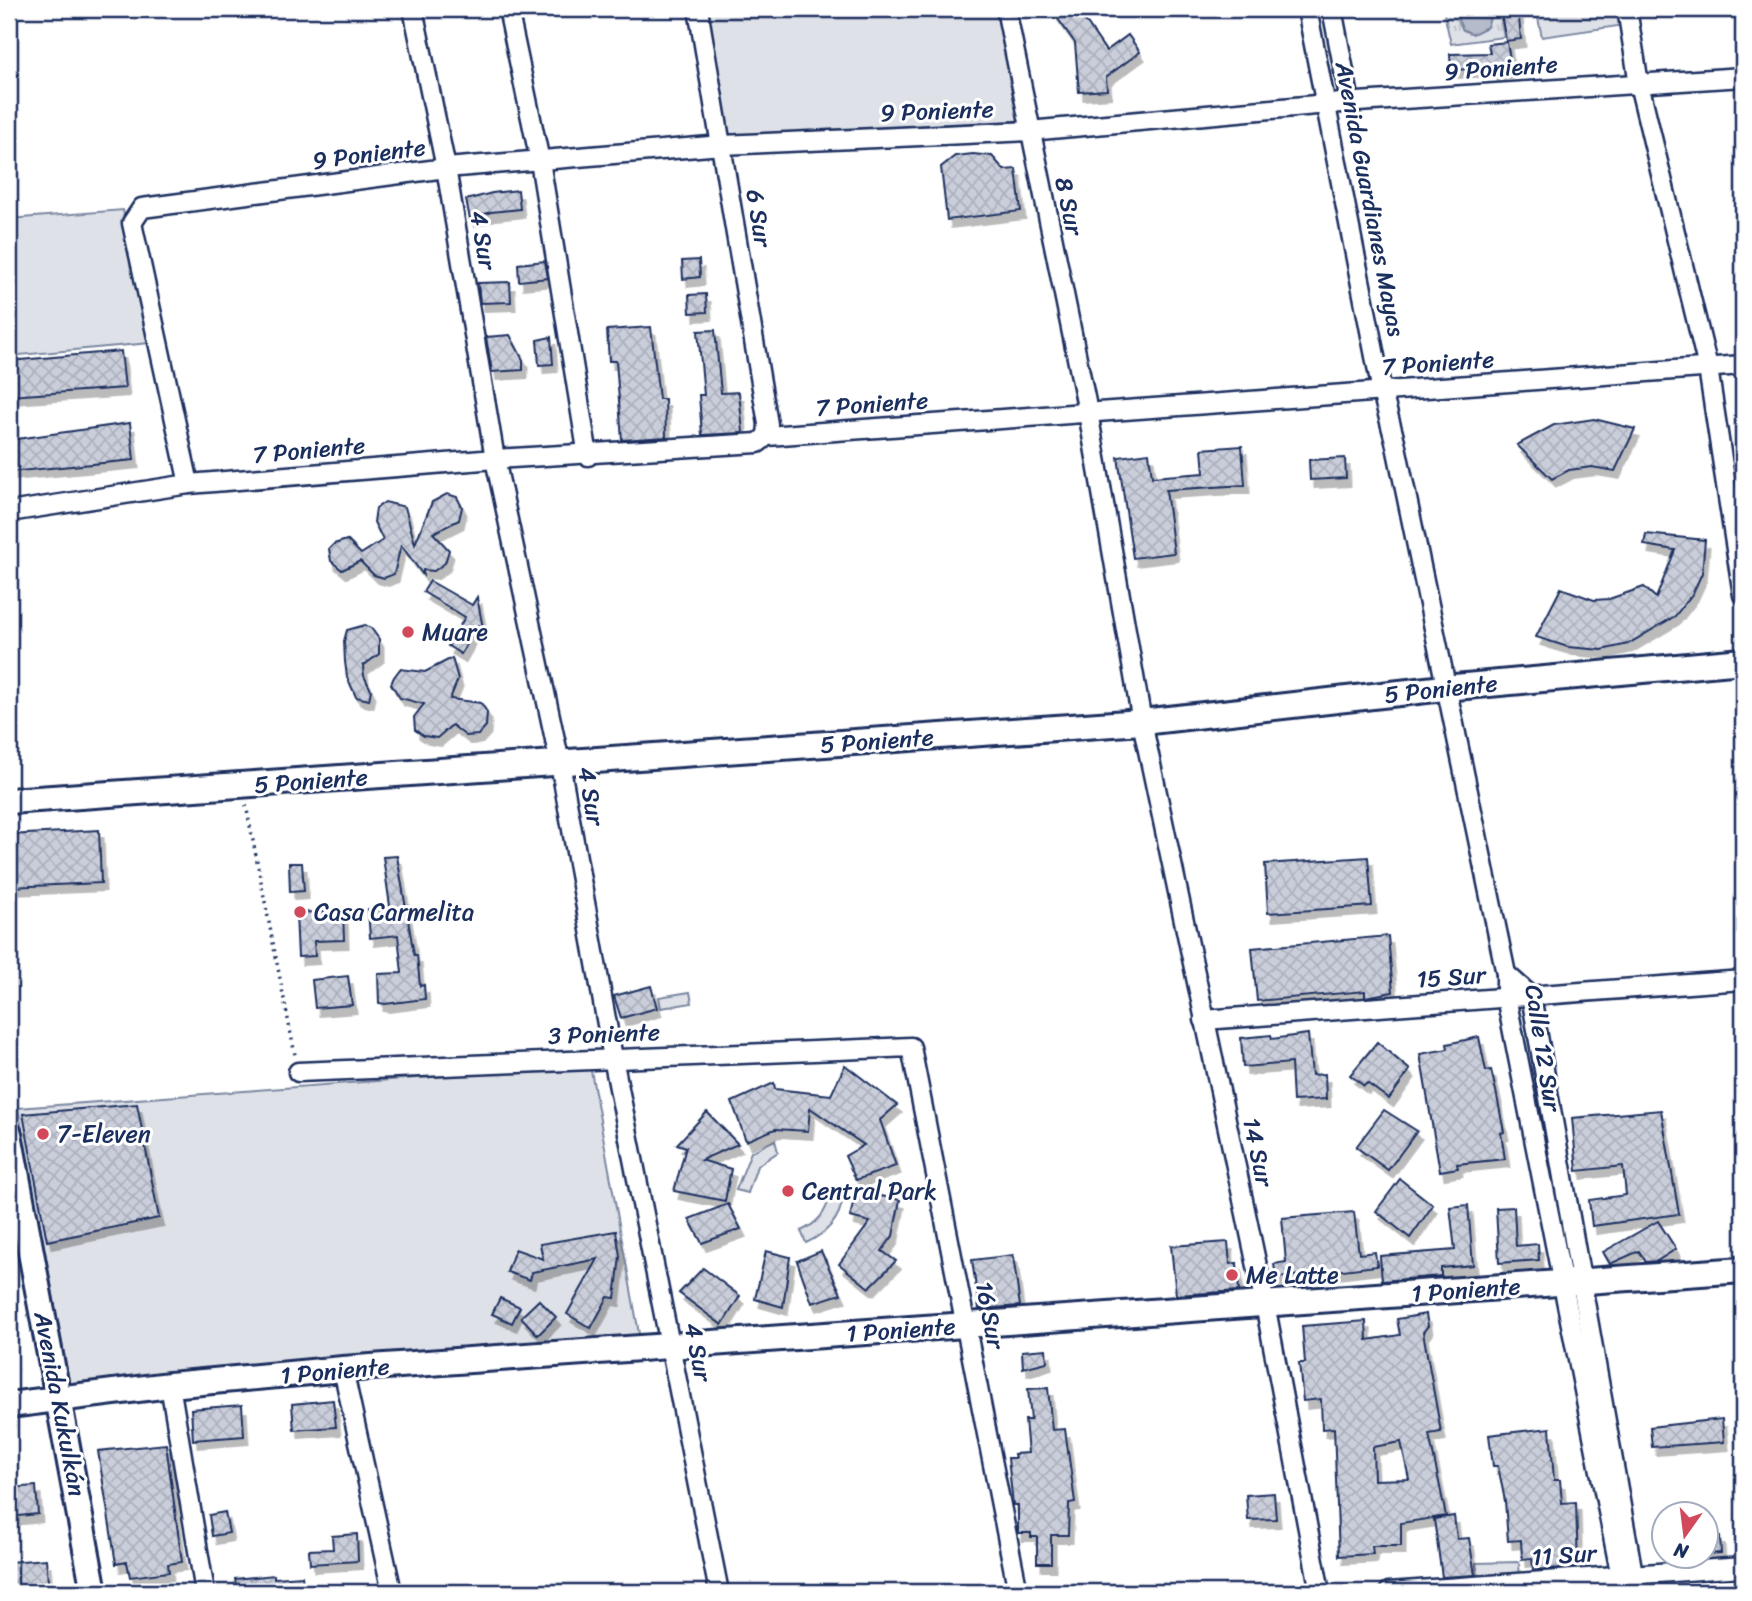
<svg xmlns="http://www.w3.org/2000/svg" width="1752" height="1601" viewBox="0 0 1752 1601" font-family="Sriracha,sans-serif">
	<defs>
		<pattern id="park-tufts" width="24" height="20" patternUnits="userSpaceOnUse" patternTransform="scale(1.75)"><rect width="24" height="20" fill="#dee1e7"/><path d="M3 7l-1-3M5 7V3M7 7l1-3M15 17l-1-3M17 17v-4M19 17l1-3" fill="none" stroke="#bec1c9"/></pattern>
		<pattern id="water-ripples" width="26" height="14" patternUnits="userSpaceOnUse" patternTransform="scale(1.75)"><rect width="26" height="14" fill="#b5bbca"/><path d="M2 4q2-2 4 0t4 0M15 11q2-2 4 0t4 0" fill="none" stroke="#9298a7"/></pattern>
		<pattern id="building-cross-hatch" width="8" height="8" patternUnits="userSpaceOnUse" patternTransform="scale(1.75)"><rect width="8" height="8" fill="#caceda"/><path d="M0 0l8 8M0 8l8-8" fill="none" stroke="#adb1be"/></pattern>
		<filter id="shadow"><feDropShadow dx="4.5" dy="8" stdDeviation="0" flood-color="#0004"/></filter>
	</defs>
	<rect width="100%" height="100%" fill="#fff"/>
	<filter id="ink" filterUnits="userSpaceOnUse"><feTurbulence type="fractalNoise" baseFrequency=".0143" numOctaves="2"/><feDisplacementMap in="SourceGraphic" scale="14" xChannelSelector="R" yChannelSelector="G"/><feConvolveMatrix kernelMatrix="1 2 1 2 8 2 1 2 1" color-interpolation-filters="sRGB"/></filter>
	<g filter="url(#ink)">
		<g fill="#dee1e7" stroke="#7c88a2" stroke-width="2">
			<path d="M706,9h292l22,116 -293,13z"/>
			<path d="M1536,9h86l3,16 -83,12z"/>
			<path d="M123,210l27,133 -141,13v-137z"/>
			<path d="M690,992l2,11 -31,5 -2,-11z"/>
			<path d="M590,1065l50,274 -570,47 -52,-278z"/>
			<path d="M775,1140l3,12 -21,14 -9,27 -12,-3 15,-38z"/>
			<path d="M830,1195l13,2c-3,23 -16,36 -37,46l-5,-12c17,-8 25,-18 29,-36z"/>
			<path d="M1519,1562l1,18 -43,2 -1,-19z"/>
		</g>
		<path fill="url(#park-tufts)" stroke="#7c88a2" stroke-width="2" d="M1443,9h56l5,28 -53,7z"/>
		<path fill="url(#water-ripples)" stroke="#77839f" stroke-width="2" d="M1461,9h26l3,9 -3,9 -14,7 -10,-4 -5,-10z"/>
		<g fill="url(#building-cross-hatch)" stroke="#1b2f5e" stroke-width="2" fill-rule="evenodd" filter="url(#shadow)">
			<path d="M1051,9h26l29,42 22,-16 12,17 -34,25 1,13 -28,2 -4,-49z"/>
			<path d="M1500,9h18l3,30 -15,2z"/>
			<path d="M1507,42l5,28 -19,3v-5l-42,2 -1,-16 40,-1 -2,-9z"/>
			<path d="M973,154l19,2 12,14 12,-1 5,42 -74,9 -6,-53 14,-11z"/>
			<path d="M518,190l2,19 -29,3 -21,7 -4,-19 26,-7z"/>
			<path d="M699,260l1,17 -17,2 -1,-18z"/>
			<path d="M545,261l3,17 -29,3 -1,-17z"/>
			<path d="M510,282l1,20 -31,1 -2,-20z"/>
			<path d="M706,294l1,18 -17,1 -1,-18z"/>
			<path d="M651,327l8,72h6l1,38 -44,3 -6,-79h-7l-2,-31z"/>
			<path d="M715,330l6,63 18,-1 4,41 -41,2 -3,-40h5l-6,-64z"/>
			<path d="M510,335l13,25v10l-31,2 -6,-35z"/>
			<path d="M551,337l2,27 -14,1 -2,-25z"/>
			<path d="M121,351l4,37 -116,8v-35z"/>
			<path d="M1594,419l41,10 -20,42 -23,-4 -23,3 -17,9 -35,-34 37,-20z"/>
			<path d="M130,423l4,37 -125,12v-32z"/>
			<path d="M1242,446l3,39 -79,5 8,63 -41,5 -15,-101 31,-4 3,24 52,-4 -2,-24z"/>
			<path d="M1345,458l1,20 -36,2 -1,-20z"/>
			<path d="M447,494l10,3 5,10 -3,13 -26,13 16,17 -4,13 -11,8 -11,-1v5l-22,-30 -7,29 -10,4 -10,-3 -14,-14 -18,9 -11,-9 -2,-12 5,-5 13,-4 14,14 22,-14 -9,-18 2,-14 9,-6 20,5 10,37 17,-42z"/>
			<path d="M1646,534l59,6 -3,33 -9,20 -18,23 -47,28 -26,6 -34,-3 -32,-10 25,-49 33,12 15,-1 35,-12 12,11 19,-48 -31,-5z"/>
			<path d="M430,581l42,24 5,-8 6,31 -5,-3 -17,29 -13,-8 17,-29 -42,-25z"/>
			<path d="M365,625l6,3 8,11v15l-16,12 1,10 7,14 -2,10 -13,-3 -9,-20 -2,-15 -1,-21 3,-11z"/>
			<path d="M452,658l6,21 -8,20 31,4 6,9 -1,14 -8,9 -12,1 -14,-11 -15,13 -13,-2 -9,-6 -1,-13 10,-13 -24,-6 -9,-14 3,-7 6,-8 25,3z"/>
			<path d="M99,830l2,53 -92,4v-52z"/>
			<path d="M397,856l17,99h3l3,31 4,-1 1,14 -40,5 -6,-1 -1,-29 24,-1 -4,-38 -28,3 -2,-29 22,-3 -7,-49z"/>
			<path d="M1368,857l4,49 -104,7 -3,-49z"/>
			<path d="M289,863h13l2,28 -14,1z"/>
			<path d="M339,911l4,1 1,28 -30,1 1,15 -17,1 -2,-44z"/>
			<path d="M1388,936l5,56 -28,5v-6l-108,10 -5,-53z"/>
			<path d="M348,976l4,29 -37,3 -3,-28z"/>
			<path d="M651,986l6,22 -36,10 -7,-22z"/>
			<path d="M1308,1034l4,41 13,-1 1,25 -33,2 -2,-38 -48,4 -2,-29 30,-3 1,4z"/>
			<path d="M1479,1037l7,34 5,-1 5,21 8,41 -3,1 4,26 -48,5 1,4 -18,3 -20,-117 28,-5 -1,-5z"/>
			<path d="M1377,1042l33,28 -21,29 -22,-16 -3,3 -14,-11z"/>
			<path d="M845,1065l52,40 -17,15 16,46 -40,14 -11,-24 19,-11 -54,-37 -2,23 -33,-2 -29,12 -14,-39 42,-19 1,6 56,6z"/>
			<path d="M137,1104l22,114 -112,23 -24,-127z"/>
			<path d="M1384,1110l33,21 -29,39 -32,-23z"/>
			<path d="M1661,1110l18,104 -87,12 -3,-26 37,-5 -3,-29 -46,5 -5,-53z"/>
			<path d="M707,1112l31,32 -37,16 30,9 -6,32 -51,-10 12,-44 -9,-3z"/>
			<path d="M1400,1179l33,26 -23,33 -34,-27z"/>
			<path d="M856,1191l44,9 -7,36 -11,15 14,10 -27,27 -30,-24 31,-42 -20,-5z"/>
			<path d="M728,1204l13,25 -39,14 -13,-24z"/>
			<path d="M1468,1205l5,60 -32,3v8l-59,5 -2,-25 75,-6 -5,-43z"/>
			<path d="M1514,1207l2,39 22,-2 1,16 -40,3 -3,-55z"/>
			<path d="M1354,1212l5,42 16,-2 2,14 -101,12 -2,-14 12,-2 -4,-44z"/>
			<path d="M1658,1221l18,28 -19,12 -11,1 -7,-11 -29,13 -7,-12z"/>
			<path d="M616,1231l4,25 -5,42 -7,-1 -17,31 -24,-14 31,-55 -66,13 -2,8 -23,-8 8,-23 28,10 -3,-15z"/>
			<path d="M1228,1242l2,22 7,-1 2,28 -63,4 -5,-49z"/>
			<path d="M766,1251l24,6 -7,50 -28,-8z"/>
			<path d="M821,1251l20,43 -29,9 -15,-42z"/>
			<path d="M1013,1255l7,51 -41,3 -7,-49z"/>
			<path d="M703,1268l37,28 -18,29 -43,-32z"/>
			<path d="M500,1298l20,9 -8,16 -20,-9z"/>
			<path d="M539,1300l17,17 -18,18 -17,-18z"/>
			<path d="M1426,1314l2,12 -5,6 18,100 -12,2 17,82 -45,7v23h-29l1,8 -34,2 -5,-128 -12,1 -1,-30 -18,2 -4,-38h6l-3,-37 64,-5 1,19 33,-5 -3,-16zM1401,1442l8,37 -35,1 -1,-33z"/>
			<path d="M1046,1349l1,13 -24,6 -1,-17z"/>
			<path d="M1048,1388l4,42 13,-1 10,73 -6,1 -1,32h-17v28h-14v-26h-6v-4h-13v-28h-5l-5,-47h7l-1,-4 14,-1 -3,-33h6l-3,-31z"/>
			<path d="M333,1400l3,27 -42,3 -2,-26z"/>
			<path d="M242,1405l2,31 -51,4 -2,-31z"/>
			<path d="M1722,1419l2,23 -72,5 -2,-20z"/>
			<path d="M1550,1428l4,52h6l2,23 14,-1 2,65 -45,3 -1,-12 -10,1 -1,-19 -13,1 -3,-40 -7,-35h-5l-4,-31z"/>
			<path d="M166,1444l16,118 -14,2 1,8 -39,5 -3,-15 -11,2 -18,-113z"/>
			<path d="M36,1486l2,28 -29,3v-29z"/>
			<path d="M1274,1493l2,26 -28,1 -2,-25z"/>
			<path d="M225,1512l4,21 -17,3 -3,-21z"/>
			<path d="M1454,1516l3,23 12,-1 6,37 -33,2 -8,-58z"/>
			<path d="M357,1534l1,27 -48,3 -1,-14 24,-1 -1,-13z"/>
			<path d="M1706,1536l14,1 1,16 -15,1z"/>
			<path d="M46,1559l3,33h-40v-30z"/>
			<path d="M274,1575v3l28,-2 2,16h-67l-2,-13z"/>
		</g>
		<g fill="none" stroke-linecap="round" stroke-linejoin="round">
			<defs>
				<g id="street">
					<path d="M413,9l33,159 49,291 65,304 53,295 106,534"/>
					<path d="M508,9l32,152 48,295"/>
					<path d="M698,9l70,415 -1,12"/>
					<path d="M1006,9l82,403 54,310 123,582 55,288"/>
					<path d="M1307,9l75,383 13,49 111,533v23l118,595"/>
					<path d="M1332,9l18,93"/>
					<path d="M1627,9l12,75 69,284 35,227"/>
					<path d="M189,484l-57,-261 10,-15 304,-40 276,-23 307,-14 298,-27 416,-27"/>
					<path d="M9,512l180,-28 306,-25 263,-16 9,-7 976,-71"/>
					<path d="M1506,974l25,22 102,578 -4,18"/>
					<path d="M1204,1020l539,-40"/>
					<path d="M298,1072l613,-25 107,545"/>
					<path d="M343,1369l49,223"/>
					<path d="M170,1385l35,207"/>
					<path d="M1389,1592l354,-25"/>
				</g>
				<g id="secondary">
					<path d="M9,801l1133,-79 302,-34 299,-27"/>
					<path d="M9,1134l85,458"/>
					<path d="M9,1405l161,-20 173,-16 1400,-99"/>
				</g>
			</defs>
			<use href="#street" stroke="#1b2f5e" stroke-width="23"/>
			<use href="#secondary" stroke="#1b2f5e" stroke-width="30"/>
			<path stroke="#1b2f5e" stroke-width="3.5" stroke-dasharray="2 5" stroke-linecap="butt" d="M246,805l49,250"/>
			<use href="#street" stroke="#fff" stroke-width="18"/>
			<use href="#secondary" stroke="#fff" stroke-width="24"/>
		</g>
	</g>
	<g fill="#d1495b" stroke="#fff" stroke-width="2.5">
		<circle cx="408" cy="632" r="7"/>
		<circle cx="300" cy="912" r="7"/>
		<circle cx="43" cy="1134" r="7"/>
		<circle cx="788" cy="1191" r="7"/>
		<circle cx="1232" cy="1275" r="7"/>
	</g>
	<g text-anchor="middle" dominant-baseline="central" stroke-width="6" stroke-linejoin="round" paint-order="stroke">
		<g font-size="24" fill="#1b2f5e" stroke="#fff">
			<text transform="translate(1501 68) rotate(-4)">9 Poniente</text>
			<text transform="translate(937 111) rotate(-2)">9 Poniente</text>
			<text transform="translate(369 154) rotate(-7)">9 Poniente</text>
			<text transform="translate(1370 199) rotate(79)">Avenida Guardianes Mayas</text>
			<text transform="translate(1069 206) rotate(78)">8 Sur</text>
			<text transform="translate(759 218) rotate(81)">6 Sur</text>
			<text transform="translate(483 240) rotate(80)">4 Sur</text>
			<text transform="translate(1438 363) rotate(-4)">7 Poniente</text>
			<text transform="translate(872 404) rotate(-4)">7 Poniente</text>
			<text transform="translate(309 450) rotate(-5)">7 Poniente</text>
			<text transform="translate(1441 689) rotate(-6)">5 Poniente</text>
			<text transform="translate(877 741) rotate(-4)">5 Poniente</text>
			<text transform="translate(311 781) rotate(-4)">5 Poniente</text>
			<text transform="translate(591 796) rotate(80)">4 Sur</text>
			<text transform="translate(1451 977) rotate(-4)">15 Sur</text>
			<text transform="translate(604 1034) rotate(-2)">3 Poniente</text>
			<text transform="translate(1543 1048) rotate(81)">Calle 12 Sur</text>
			<text transform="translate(1258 1152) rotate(78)">14 Sur</text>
			<text transform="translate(1466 1290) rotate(-4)">1 Poniente</text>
			<text transform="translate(990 1315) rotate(79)">16 Sur</text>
			<text transform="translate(901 1330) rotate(-4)">1 Poniente</text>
			<text transform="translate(698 1352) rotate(79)">4 Sur</text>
			<text transform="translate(335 1371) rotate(-5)">1 Poniente</text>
			<text transform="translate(60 1404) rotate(79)">Avenida Kukulkán</text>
			<text transform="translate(1564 1555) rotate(-4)">11 Sur</text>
		</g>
		<g font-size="24" fill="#1b2f5e" stroke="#fff" text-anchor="start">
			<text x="422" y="632">Muare</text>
			<text x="314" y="912">Casa Carmelita</text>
			<text x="57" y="1134">7-Eleven</text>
			<text x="802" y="1191">Central Park</text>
			<text x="1246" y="1275">Me Latte</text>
		</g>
	</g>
	<rect width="1752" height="1601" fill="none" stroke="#fff" stroke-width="35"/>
	<rect x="18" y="18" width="1717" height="1566" fill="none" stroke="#1b2f5e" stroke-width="2.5" filter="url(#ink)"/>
	<g transform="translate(1685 1535) rotate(194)"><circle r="33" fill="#ffffff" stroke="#a4acbf" stroke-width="2"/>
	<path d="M0-5L12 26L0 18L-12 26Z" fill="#d1495b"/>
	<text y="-10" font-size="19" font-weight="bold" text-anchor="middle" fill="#1b2f5e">N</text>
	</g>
</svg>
